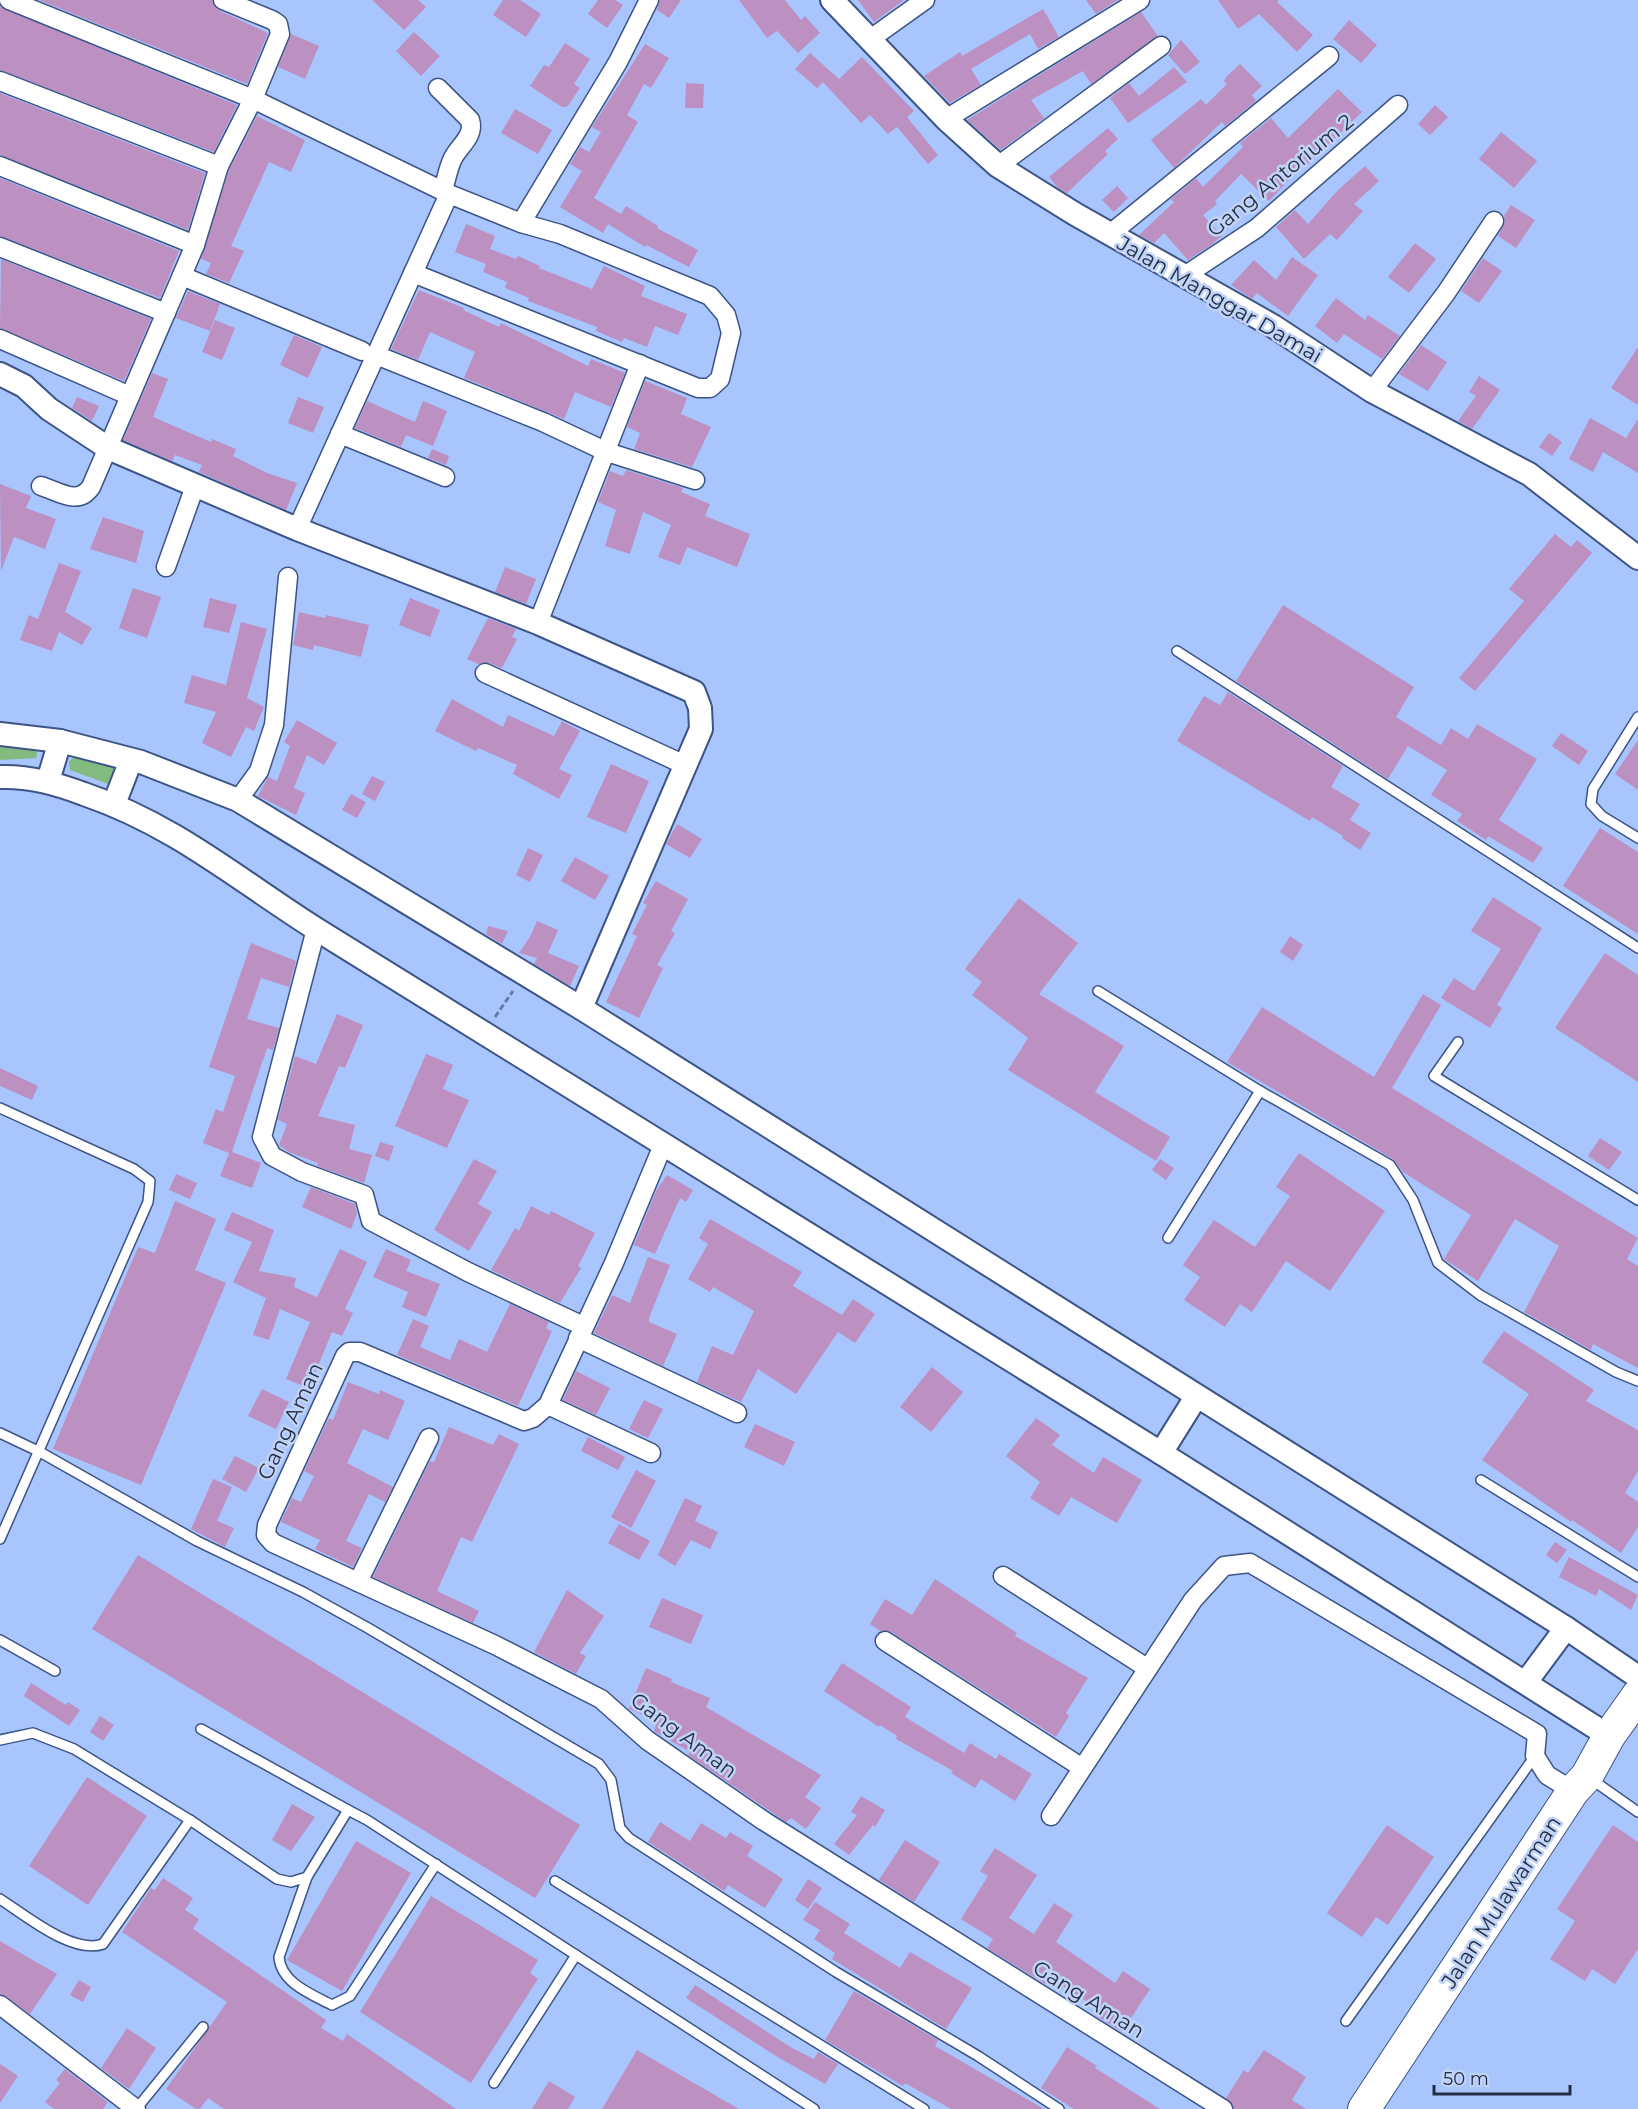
<svg xmlns="http://www.w3.org/2000/svg" width="1638" height="2109" viewBox="0 0 1638 2109" font-family="Montserrat,sans-serif">
	<rect width="100%" height="100%" fill="#a8c5fe"/>
	<g fill="#82ba80">
		<path d="M0,742l38,6 -2,10 -36,2z"/>
		<path d="M81,753l41,10 -11,22 -41,-15 -1,-9z"/>
	</g>
	<g fill="#bd90c2">
		<path d="M39,0h173l6,10 50,23 -21,51z"/>
		<path d="M372,0h46l8,7 -22,23z"/>
		<path d="M503,0h17l21,14 -15,23 -33,-22z"/>
		<path d="M598,0h17l8,5 -16,23 -19,-14z"/>
		<path d="M660,0h21l-12,18 -12,-8z"/>
		<path d="M739,0h46l16,20 4,-4 15,17 -22,20 -21,-22 -10,7z"/>
		<path d="M858,0h46l-30,22z"/>
		<path d="M1086,0h32l-22,14z"/>
		<path d="M1218,0h61l-2,2 36,33 -16,17 -38,-38 -21,15z"/>
		<path d="M0,7l237,98 -23,47 -214,-82z"/>
		<path d="M1043,9l16,28 -21,12 -8,-15 -59,35 10,16 -31,18 -26,-27 36,-24 2,4z"/>
		<path d="M1141,12l17,24 -67,48 -8,-13 -52,29 13,18 -43,32 -34,-30z"/>
		<path d="M1349,20l28,25 -16,18 -28,-24z"/>
		<path d="M414,32l26,24 -19,20 -25,-25z"/>
		<path d="M291,34l28,12 -14,33 -27,-12z"/>
		<path d="M1181,40l19,22 -15,12 -17,-19z"/>
		<path d="M565,43l25,16 -16,25 6,4 -13,19h-5l-32,-21 14,-21 5,2z"/>
		<path d="M645,44l24,14 -18,30 -7,-4 -17,31 11,7 -44,76 27,16 5,-8 32,20 -1,2 41,22 -9,17 -43,-22 -1,2 -37,-23 -5,9 -43,-26 22,-36 -12,-7 10,-17 9,5 12,-20 -9,-5z"/>
		<path d="M810,53l29,26 23,-22 52,54 -7,6 31,38 -10,9 -31,-37 -9,7 -18,-19 -9,8 -38,-41 -6,6 -22,-19z"/>
		<path d="M1240,64l22,22 -10,9 4,6 -31,25 -3,-4 -48,46 -23,-28 50,-41 5,6 21,-21 -3,-3 2,-4z"/>
		<path d="M1174,67l13,15 -59,41 -18,-25 19,-15 10,13z"/>
		<path d="M686,83l18,1 -1,24h-18z"/>
		<path d="M1338,89l24,23 -56,54 -2,-2 -35,37 -28,-27 -26,27 2,3 -14,11 19,21 -11,9 -23,15 -24,-27 -10,10 -15,-8 35,-33 -3,-3 25,-21 7,9 40,-40 -3,-4 31,-25 17,20z"/>
		<path d="M0,93l205,80 -17,57 -188,-75z"/>
		<path d="M1435,105l13,12 -18,18 -12,-11z"/>
		<path d="M515,109l37,21 -14,24 -37,-21z"/>
		<path d="M257,116l48,24 -14,32 -22,-10 -38,84 13,5 -15,32 -23,-9 5,-11 -10,-4 28,-89z"/>
		<path d="M1108,128l10,11 -13,12 3,3 -41,39 -9,-5 -9,-11z"/>
		<path d="M1501,132l36,29 -23,27 -35,-29z"/>
		<path d="M1365,166l14,15 -25,23 9,7 -26,29 -7,-6 -26,25 -28,-32 19,-17 13,14 30,-34z"/>
		<path d="M0,178l179,73 -19,47 -160,-62z"/>
		<path d="M1117,186l11,12 -14,14 -12,-12z"/>
		<path d="M1511,205l24,15 -19,28 -18,-12 7,-14 -1,-6z"/>
		<path d="M466,224l29,12 -5,13 26,10 2,-3 22,10 -1,2 53,21 12,-23 41,20 -4,10 46,18 -9,21 -23,-9 -8,21 -23,-9 -2,4 -26,-11 1,-4 -69,-26 1,-3 -24,-10 2,-6 -24,-10 3,-8 -31,-12z"/>
		<path d="M1415,243l21,16 -27,34 -21,-16z"/>
		<path d="M1292,257l26,18 -30,41 -31,-23 -5,6 -21,-14 23,-25 22,20z"/>
		<path d="M1483,258l19,13 -23,32 -18,-12z"/>
		<path d="M1,259l150,60 -27,62 -124,-53z"/>
		<path d="M419,290l45,18 -1,2 36,17 2,-4 87,43 3,-7 34,14 -14,34 -36,-15 -11,27 -100,-41 11,-26 -45,-20 -12,28 -27,-11z"/>
		<path d="M188,291l32,13 -10,27 -34,-13z"/>
		<path d="M1336,298l29,22 3,-5 32,21 -18,23 -38,-25 -7,9 -22,-17z"/>
		<path d="M215,320l20,8 -13,32 -20,-8z"/>
		<path d="M294,335l28,12 -14,31 -28,-13z"/>
		<path d="M1421,345l26,17 -19,29 -29,-17z"/>
		<path d="M1638,347v58l-27,-17z"/>
		<path d="M152,373l16,6 -15,38 58,25 1,-3 24,10 -3,7 34,17 30,10 -11,27 -87,-38 3,-7 -27,-10 -3,6 -49,-21z"/>
		<path d="M1479,376l21,14 -28,39 -14,-8 18,-25 -7,-4z"/>
		<path d="M645,381l42,17 -6,16 30,13 -19,40 -58,-18 6,-16 -13,-6z"/>
		<path d="M77,397l22,9 -7,15 -20,-13z"/>
		<path d="M298,397l26,10 -11,26 -25,-10z"/>
		<path d="M367,401l48,21 8,-21 24,10 -14,35 -27,-11 -5,12 -46,-19z"/>
		<path d="M1590,418l36,20 12,-19v54l-35,-21 -10,20 -24,-13z"/>
		<path d="M1549,433l13,9 -10,14 -13,-9z"/>
		<path d="M432,449l17,7 -3,9 -18,-7z"/>
		<path d="M626,470l57,18 -2,4 29,12 -5,12 45,18 -13,33 -50,-20 -7,18 -22,-8 13,-32 -28,-13 -13,42 -25,-8 11,-36 -18,-8 12,-31 13,5z"/>
		<path d="M0,484l31,12 -5,12 30,11 -11,30 -31,-12 -13,34z"/>
		<path d="M103,517l41,14 -8,32 -46,-14z"/>
		<path d="M1555,534l16,13 6,-7 15,13 -117,138 -16,-13 65,-77 -15,-12z"/>
		<path d="M59,563l22,8 -16,41 27,16 -10,17 -23,-13 -7,19 -32,-11 9,-25 9,4z"/>
		<path d="M505,567l31,12 -10,25 -31,-12z"/>
		<path d="M133,588l28,9 -14,41 -28,-10z"/>
		<path d="M210,598l27,7 -8,28 -26,-6z"/>
		<path d="M410,598l30,12 -10,27 -31,-12z"/>
		<path d="M1283,605l131,82 -18,30 45,28 10,-17 17,11 9,-15 60,35 -38,61 44,28 -10,15 -45,-27 -2,4 -29,-19 5,-7 -31,-19 16,-25 -39,-24 -20,33 -152,-98z"/>
		<path d="M299,612l26,6 1,-3 43,10 -8,32 -47,-12 -1,5 -20,-5z"/>
		<path d="M488,618l28,11 -4,8 5,2 -15,29 -13,-5 -11,1 -11,-5z"/>
		<path d="M241,622l26,7 -20,69 17,9 -10,24 -8,-4 -15,30 -29,-14 14,-31 -32,-9 8,-28 34,10z"/>
		<path d="M1228,692l115,74 -12,21 29,17 -10,16 21,13 -11,17 -18,-12 1,-2 -31,-19 -2,4 -133,-80 27,-45 16,9z"/>
		<path d="M452,699l51,28 5,-12 46,21 8,-15 18,10 -21,38 13,6 -13,24 -46,-25 4,-9 -39,-17 -2,3 -41,-20z"/>
		<path d="M297,720l40,23 -13,22 -17,-10 -13,33 11,5 -9,22 -38,-19 10,-19 9,4 13,-35 -6,-4z"/>
		<path d="M1561,733l27,18 -9,14 -27,-19z"/>
		<path d="M1638,740v50l-23,-16z"/>
		<path d="M611,764l38,17 -23,52 -39,-16z"/>
		<path d="M372,776l13,6 -10,19 -13,-7z"/>
		<path d="M351,794l15,8 -9,16 -15,-8z"/>
		<path d="M677,824l25,15 -12,19 -24,-14z"/>
		<path d="M1600,828l38,24v82l-75,-48z"/>
		<path d="M528,848l15,7 -13,27 -14,-7z"/>
		<path d="M575,857l34,19 -14,24 -34,-19z"/>
		<path d="M656,881l32,18 -17,32 4,2 -18,32 6,3 -24,50 -33,-16 31,-66 -5,-2 15,-29 -4,-2z"/>
		<path d="M1493,897l49,31 -45,77 5,3 -12,20 -49,-30 13,-20 20,13 27,-42 -30,-18z"/>
		<path d="M1019,898l59,45 -39,51 85,52 -29,46 75,45 -14,24 -148,-91 20,-32 -56,-43 10,-13 -17,-13z"/>
		<path d="M537,921l21,9 -10,23 31,13 -9,20 -36,-22 3,-6 -18,-5 11,-16z"/>
		<path d="M488,926l20,5 -6,13 -16,-10z"/>
		<path d="M1290,936l13,9 -10,16 -13,-9z"/>
		<path d="M251,943l45,18 -7,26 -28,-9 -14,41 32,9 -6,22 -6,-2 -35,104 29,11 -9,25 -32,-12 9,-23 -26,-10 13,-34 7,3 12,-36 -26,-9z"/>
		<path d="M1605,953l33,22v107l-83,-54z"/>
		<path d="M1423,994l18,11 -49,83 246,150 -11,21 11,7v102l-45,-24 -2,6 -67,-38 35,-66 -44,-27 -37,62 -34,-22 27,-44 -68,-43 -10,-13 -166,-97 35,-55 112,70z"/>
		<path d="M337,1014l26,11 -18,43 -6,-2 -21,50 37,9 -6,24 23,6 -8,28 -47,-17 1,-3 -29,-11 -10,-7 8,-21 -9,-4 17,-64 21,8z"/>
		<path d="M426,1054l27,11 -10,24 26,11 -22,48 -52,-22z"/>
		<path d="M0,1068l38,18 -6,14 -32,-14z"/>
		<path d="M1600,1138l22,14 -13,18 -21,-14z"/>
		<path d="M380,1142l14,4 -5,15 -14,-5z"/>
		<path d="M1299,1153l86,58 -55,80 -44,-30 -34,51 -12,-8 -15,23 -41,-27 16,-23 -17,-12 31,-45 41,27 35,-51 -14,-9z"/>
		<path d="M474,1159l23,12 -19,33 14,8 -23,39 -35,-21z"/>
		<path d="M1160,1159l14,9 -8,12 -14,-10z"/>
		<path d="M176,1174l21,9 -7,16 -21,-9z"/>
		<path d="M667,1175l26,15 -7,12 -6,-4 -25,56 -21,-9 22,-54z"/>
		<path d="M311,1187l44,17 2,10 -6,15 -49,-22z"/>
		<path d="M175,1201l41,18 -21,51 31,13 -85,202 -88,-36 85,-202 17,6z"/>
		<path d="M531,1206l18,9 2,-4 44,22 -17,33 3,2 -21,35 -69,-33 24,-42 4,3z"/>
		<path d="M232,1212l42,18 -15,41 37,7 -2,9 23,10 23,-48 27,13 -22,47 8,4 -11,23 -10,-4 -23,56 -23,-9 24,-57 -30,-13 -11,31 -16,-5 13,-37 -33,-16 19,-40 -28,-12z"/>
		<path d="M710,1219l92,53 -9,14 49,29 11,-16 22,15 -20,29 -17,-11 -42,62 -38,-25 -17,33 -44,-20 15,-36 21,9 21,-44 -41,-24 -3,5 -22,-13 20,-35 -9,-6z"/>
		<path d="M386,1249l25,11 -5,11 34,13 -14,33 -24,-10 6,-15 -35,-15z"/>
		<path d="M648,1257l22,8 -21,53v4l28,12 -14,32 -69,-33 18,-38 18,8z"/>
		<path d="M510,1304l39,18 -3,6 6,3 -34,75 -121,-51 16,-36 16,7 -9,21 30,13 9,-21 28,13z"/>
		<path d="M1504,1331l90,59 -8,11 52,29v41l-13,22 13,9v25l-17,26 -49,-33 -1,2 -89,-62 47,-66 -47,-32z"/>
		<path d="M932,1367l31,25 -32,40 -31,-25z"/>
		<path d="M576,1371l34,17 -14,27 -33,-15z"/>
		<path d="M348,1382l31,12 1,-4 25,11 -17,39 -25,-11 -16,34 46,24 -8,15 -16,-8 -23,47 16,7 -9,19 -38,-18 5,-9 -39,-18 11,-24 9,4 13,-26 -10,-5 25,-53 4,2z"/>
		<path d="M262,1389l27,13 -13,27 -28,-13z"/>
		<path d="M644,1400l19,9 -15,29 -19,-9z"/>
		<path d="M1036,1418l24,17 -8,10 42,28 9,-16 39,23 -25,43 -46,-26 -12,19 -29,-18 10,-16 -34,-26z"/>
		<path d="M755,1424l40,18 -11,24 -40,-19z"/>
		<path d="M449,1427l44,18 6,-11 20,10 -47,98 -11,-5 -24,54 42,20 -6,12 -100,-46 57,-116 4,1z"/>
		<path d="M588,1437l37,20 -7,13 -37,-19z"/>
		<path d="M235,1456l24,12 -13,24 -24,-13z"/>
		<path d="M636,1470l20,11 -25,47 -20,-11z"/>
		<path d="M213,1479l19,8 -15,34 17,7 -9,19 -34,-18z"/>
		<path d="M685,1498l17,8 -7,15 23,11 -8,17 -19,-9 -16,26 -17,-11z"/>
		<path d="M619,1524l31,17 -11,19 -31,-17z"/>
		<path d="M1555,1542l12,8 -10,13 -11,-8z"/>
		<path d="M138,1555l442,270 -45,73 -443,-269z"/>
		<path d="M1569,1557l69,38 -7,15 -32,-21 -3,7 -37,-19z"/>
		<path d="M935,1579l82,54 -2,3 73,42 -22,35 3,3 -13,21 -165,-105 -11,-1 -10,-7 15,-25 27,16z"/>
		<path d="M567,1590l37,26 -24,37 6,3 -10,18 -42,-22z"/>
		<path d="M662,1598l41,17 -12,29 -42,-17z"/>
		<path d="M842,1663l69,44 -6,10 59,36 6,-10 26,16 3,-5 33,20 -17,27 -34,-22 -6,9 -24,-15 2,-2 -57,-32 1,-3 -17,-11 -1,2 -55,-36z"/>
		<path d="M646,1668l26,11 -1,3 39,16 -4,9 115,68 -16,22 16,11 -15,21 -15,-11 -5,4 -98,-67 2,-3 -36,-21 3,-10 -28,-12z"/>
		<path d="M31,1683l35,22 2,-3 12,8 -11,16 -45,-30z"/>
		<path d="M100,1716l14,9 -11,16 -13,-9z"/>
		<path d="M87,1777l60,39 -59,89 -59,-39z"/>
		<path d="M861,1796l24,14 -10,17 -2,-2 -24,30 -15,-11 23,-29 -6,-3z"/>
		<path d="M292,1804l23,13 -24,34 -19,-11z"/>
		<path d="M660,1822l30,19 11,-18 25,15 4,-6 23,14 -6,10 36,23 -18,29 -37,-23 -4,6 -76,-49z"/>
		<path d="M1387,1825l47,32 -46,68 -12,-8 -14,20 -35,-24z"/>
		<path d="M1613,1825l25,17v107l-23,35 -23,-15 -7,12 -35,-22 25,-38 -18,-12z"/>
		<path d="M905,1840l35,22 -26,40 -35,-22z"/>
		<path d="M356,1841l55,32 -69,118 -55,-31z"/>
		<path d="M995,1848l42,27 -28,43 25,16 20,-31 19,12 -17,27 59,41 8,-12 27,18 -28,43 -27,-17 4,-6 -50,-31 -4,6 -58,-36 6,-9 -32,-20 27,-43 -8,-5z"/>
		<path d="M163,1878l30,20 -8,12 14,9 -6,10 133,91 -5,8 22,13 4,-7 109,75h-232l-16,-11 -8,11h-4l-30,-20 61,-87 -105,-70 29,-44 4,2z"/>
		<path d="M808,1879l14,9 -14,21 -13,-9z"/>
		<path d="M431,1896l107,64 -8,13 8,6 -67,104 -111,-71z"/>
		<path d="M815,1902l35,22 -6,9 56,35 10,-16 62,36 -26,41 -114,-70 3,-6 -21,-14 6,-9 -17,-10z"/>
		<path d="M0,1941l57,33 -27,40 -30,-20z"/>
		<path d="M79,1980l12,7 -8,15 -13,-7z"/>
		<path d="M695,1985l97,63 22,11 4,-7 20,12 -13,20 -49,-28 -90,-58z"/>
		<path d="M854,1991l84,49 -3,6 109,63h-93l-46,-26 -2,3 -78,-46z"/>
		<path d="M127,2028l29,20 -27,41 -28,-21z"/>
		<path d="M1067,2047l30,19 -2,2 65,41h-86l-33,-21z"/>
		<path d="M637,2050l102,59h-137z"/>
		<path d="M1264,2050l42,27 -14,23 14,9h-72l-8,-11 18,-28 4,3z"/>
		<path d="M0,2064l18,12 -18,27z"/>
		<path d="M65,2069l43,33 -5,7h-49l-9,-7 15,-19 -4,-3z"/>
		<path d="M549,2081l26,16 -7,12h-36z"/>
	</g>
	<g fill="none" stroke-linecap="round" stroke-linejoin="round">
		<defs>
			<g id="service">
				<path d="M1177,651l461,297"/>
				<path d="M1638,717l-45,72 -2,15 11,12 36,22"/>
				<path d="M1098,991l162,100 130,74 23,35 25,63 42,32 136,77 22,9"/>
				<path d="M1458,1042l-24,34 204,124"/>
				<path d="M0,1108l134,61 16,12 -2,21 -148,337"/>
				<path d="M1168,1238l92,-147"/>
				<path d="M0,1433l40,19 157,89 106,51 65,36 231,136 12,16 9,48 9,10 207,134 142,84 81,53"/>
				<path d="M1481,1480l157,97"/>
				<path d="M0,1640l55,31"/>
				<path d="M201,1729l147,81"/>
				<path d="M0,1740l33,-7 41,16 116,71 87,59 14,3 16,-5 41,-67 19,10 447,289"/>
				<path d="M1591,1779l47,33"/>
				<path d="M307,1877l-28,80c2,26 32,37 53,48l18,-9 86,-132"/>
				<path d="M555,1881l369,228"/>
				<path d="M0,1899c25,16 73,56 103,45l87,-124"/>
				<path d="M1346,2021l189,-265"/>
				<path d="M494,2083l82,-128"/>
				<path d="M137,2108l66,-81"/>
			</g>
			<g id="minor">
				<path d="M9,0l244,99 196,95"/>
				<path d="M869,40l56,-40"/>
				<path d="M0,81l219,85"/>
				<path d="M438,88l32,32c5,16 -10,25 -17,38 -5,10 -7,22 -10,33"/>
				<path d="M946,119l194,-119"/>
				<path d="M0,166l195,79"/>
				<path d="M998,166l163,-120"/>
				<path d="M1110,234l219,-178"/>
				<path d="M0,247l166,66"/>
				<path d="M413,273l285,115h12l10,-9 11,-46 -5,-18 -16,-19 -150,-62 -39,-11"/>
				<path d="M1186,275l71,-47 141,-123"/>
				<path d="M182,276l180,75"/>
				<path d="M0,339l130,57"/>
				<path d="M376,355l167,67 64,30 88,28"/>
				<path d="M1372,391l74,-98 48,-72"/>
				<path d="M340,434l105,43"/>
				<path d="M41,486c19,6 37,20 50,1l104,-242 24,-79 34,-67 27,-65 -2,-10 -6,-4 -49,-20"/>
				<path d="M297,529l152,-335 72,29 97,-161 31,-62"/>
				<path d="M166,567l29,-81"/>
				<path d="M538,623l102,-259"/>
				<path d="M485,673l200,92"/>
				<path d="M238,800l21,-29 15,-46 14,-148"/>
				<path d="M316,929l-54,208 10,19 30,16 62,23 7,26 97,51 115,54"/>
				<path d="M663,1145l-49,118 -66,142 -15,13 -9,3 -164,-69h-11l-4,4 -78,169 -1,10 7,8 222,102 106,54 46,41 117,81 459,288"/>
				<path d="M578,1338l159,75"/>
				<path d="M548,1405l103,48"/>
				<path d="M1003,1576l144,92"/>
				<path d="M358,1582l71,-144"/>
				<path d="M885,1641l196,126"/>
				<path d="M1051,1816l142,-216 31,-34 26,-3 287,171 -2,22 12,19 26,16"/>
				<path d="M0,2005l136,104"/>
			</g>
			<g id="tertiary">
				<path d="M832,0l114,119 52,47 77,48 198,112 99,65 157,83 109,84"/>
				<path d="M0,374l24,12 25,23 59,39 189,81 241,94 156,69 6,16 1,21 -120,279"/>
				<path d="M0,734l60,7 81,21 97,38 343,208 985,620 72,49"/>
				<path d="M0,777c30,-1 57,7 84,17 91,31 153,85 232,135l845,524 448,283"/>
				<path d="M48,781l12,-40"/>
				<path d="M114,804l17,-44"/>
				<path d="M1161,1453l35,-56"/>
				<path d="M1526,1682l40,-54"/>
			</g>
			<path id="trunk" d="M1364,2109l209,-318 14,-15 22,-40 29,-41"/>
		</defs>
		<use href="#service" stroke="#3c5486" stroke-width="12"/>
		<use href="#minor" stroke="#3c5486" stroke-width="21"/>
		<use href="#tertiary" stroke="#3c5486" stroke-width="26"/>
		<use href="#trunk" stroke="#3c5486" stroke-width="34"/>
		<path stroke="#677ca4" stroke-width="3" stroke-dasharray="6 3" stroke-linecap="butt" d="M495,1017l18,-26"/>
		<use href="#service" stroke="#fff" stroke-width="9"/>
		<use href="#minor" stroke="#fff" stroke-width="18"/>
		<use href="#tertiary" stroke="#fff" stroke-width="22"/>
		<use href="#trunk" stroke="#fff" stroke-width="32"/>
	</g>
	<g text-anchor="middle" dominant-baseline="central" stroke-width="5" stroke-linejoin="round" paint-order="stroke">
		<g font-size="21" fill="#232e44" stroke="#c0d2f5">
			<text transform="translate(1280 175) rotate(-39)">Gang Antorium 2</text>
			<text transform="translate(1220 299) rotate(30)">Jalan Manggar Damai</text>
			<text transform="translate(290 1421) rotate(-65)">Gang Aman</text>
			<text transform="translate(684 1735) rotate(37)">Gang Aman</text>
			<text transform="translate(1501 1902) rotate(-57)">Jalan Mulawarman</text>
			<text transform="translate(1089 1999) rotate(32)">Gang Aman</text>
		</g>
	</g>
	<path d="M1434 2085v9h136v-9" fill="none" stroke="#232e44" stroke-width="3"/>
	<text x="1443" y="2085" font-size="18" fill="#232e44" stroke="#c0d2f5" stroke-width="4.5" paint-order="stroke">50 m</text>
</svg>
